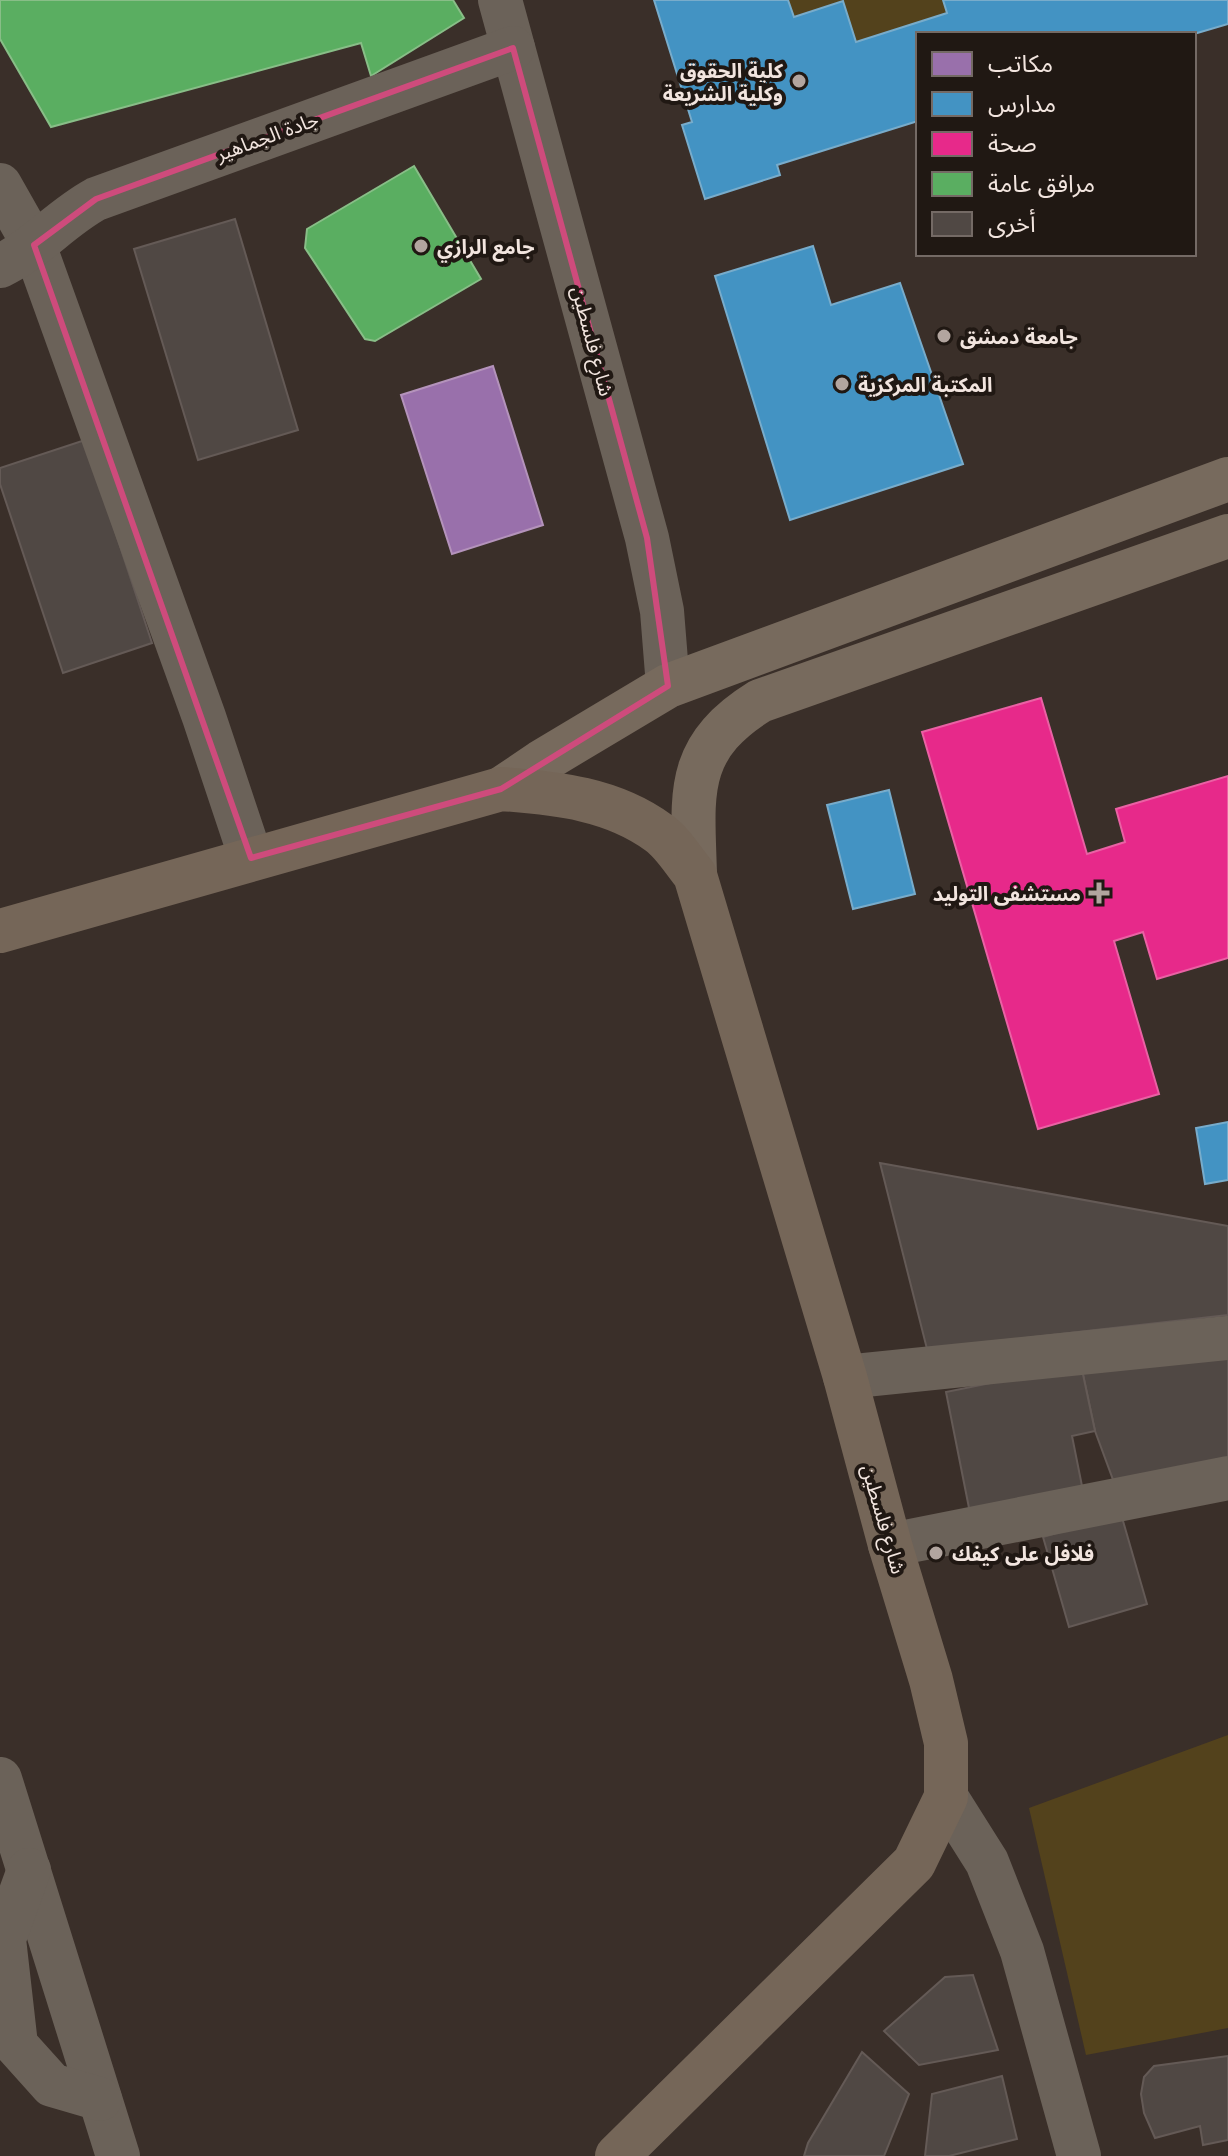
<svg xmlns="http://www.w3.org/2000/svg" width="1228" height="2156" viewBox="0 0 1228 2156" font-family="Quicksand,'Noto Sans Arabic',sans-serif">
	<rect width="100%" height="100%" fill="#3a2f29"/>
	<g fill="#53421c">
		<path d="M788,0h155l4,13 -91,29 -62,-25z"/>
		<path d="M1228,1735v293l-142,27 -57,-247z"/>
	</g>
	<path fill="#9970ab" stroke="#b493bb" stroke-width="2" d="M493,366l50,159 -91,29 -51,-159z"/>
	<g fill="#4393c3" stroke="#78accb" stroke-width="2">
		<path d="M654,0h134l6,17 49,-16 13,41 91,-29 -4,-13h285v24l-34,10h-276v87l-141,44 3,10 -75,24 -23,-74 10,-3z"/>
		<path d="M813,246l18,59 69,-22 63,181 -173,56 -75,-244z"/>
		<path d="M889,790l26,104 -62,15 -26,-104z"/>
		<path d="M1228,1122v58l-23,4 -9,-56z"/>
	</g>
	<path fill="#e7298a" stroke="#ea61a4" stroke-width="2" d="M1041,698l46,156 38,-12 -9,-33 112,-33v182l-71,21 -14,-47 -29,9 45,153 -121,35 -116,-397z"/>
	<g fill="#5aae61" stroke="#88be87" stroke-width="2">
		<path d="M0,0h453l11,18 -93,58 -10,-33 -310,84 -51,-88z"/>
		<path d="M414,166l67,113 -106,62 -10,-2 -60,-91 2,-19z"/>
	</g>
	<g fill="#504844" stroke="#645a56" stroke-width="2">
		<path d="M235,219l63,211 -100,30 -64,-211z"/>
		<path d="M85,440l67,203 -89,30 -63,-189v-16z"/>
		<path d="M880,1163l348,63v89l-301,34z"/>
		<path d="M1228,1352v110l-113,23 -20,-54 -14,-66z"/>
		<path d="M1081,1365l14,66 -23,5 11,55 -113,22 -24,-121z"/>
		<path d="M1121,1514l26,90 -78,23 -26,-90z"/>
		<path d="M973,1975l25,75 -79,15 -35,-34 61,-54z"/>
		<path d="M862,2052l47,42 -25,62h-80l4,-13z"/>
		<path d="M1228,2056v84l-25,5 -3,-19 -45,12 -11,-25 -3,-19 3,-17 10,-11z"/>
		<path d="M1002,2076l15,63 -68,17h-24l7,-62z"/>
	</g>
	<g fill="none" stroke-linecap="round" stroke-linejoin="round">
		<g stroke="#6b6259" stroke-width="44">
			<path d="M500,0l147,538 15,73 6,75"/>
			<path d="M0,185l34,60 170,472 47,141"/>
			<path d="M0,266c36,-17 61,-48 96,-67l417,-151"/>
			<path d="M845,1377l383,-39"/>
			<path d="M890,1545l338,-67"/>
			<path d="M0,1779l118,377"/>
			<path d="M946,1797l41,65 35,89 57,205"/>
			<path d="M29,1870l-25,69 12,106 36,40 48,14"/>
		</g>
		<g stroke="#776a5d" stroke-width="44">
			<path d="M501,789l40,-27 127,-76 560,-207"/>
			<path d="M695,875c-2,-80 -12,-126 65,-174l468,-165"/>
		</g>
		<path stroke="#756658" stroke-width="44" d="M0,931l501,-142c56,4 112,10 158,44 14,10 25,29 36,42l150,502 45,168 41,135 15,63v54l-32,66 -297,293"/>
	</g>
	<path fill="none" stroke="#ce4b7c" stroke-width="6" stroke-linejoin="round" d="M513,48l134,490 21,148 -167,103 -250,69 -217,-613 62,-46z"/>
	<g fill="#b2a59f" stroke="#201813" stroke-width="3">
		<circle cx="799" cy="81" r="8"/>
		<circle cx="421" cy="246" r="8"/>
		<circle cx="944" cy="336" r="8"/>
		<circle cx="842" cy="384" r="8"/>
		<path d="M1095 881h8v8h8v8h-8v8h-8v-8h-8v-8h8z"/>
		<circle cx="936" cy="1553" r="8"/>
	</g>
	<g text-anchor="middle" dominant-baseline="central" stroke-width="8" stroke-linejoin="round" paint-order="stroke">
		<g font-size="20" font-weight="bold" fill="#f2e5df" stroke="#201813" text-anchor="start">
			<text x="783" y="70" text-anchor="end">كلية الحقوق<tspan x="783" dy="23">وكلية الشريعة</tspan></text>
			<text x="437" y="246">جامع الرازي</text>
			<text x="960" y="336">جامعة دمشق</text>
			<text x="858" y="384">المكتبة المركزية</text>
			<text x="1081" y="893" text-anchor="end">مستشفى التوليد</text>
			<text x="952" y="1553">فلافل على كيفك</text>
		</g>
		<g font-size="20" fill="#f2e5df" stroke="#201813">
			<text transform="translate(267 136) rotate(-20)">جادة الجماهير</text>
			<text transform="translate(593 341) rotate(75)">شارع فلسطين</text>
			<text transform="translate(884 1519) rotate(74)">شارع فلسطين</text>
		</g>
	</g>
	<rect x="916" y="32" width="280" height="224" fill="#201813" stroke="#746a65" stroke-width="2"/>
	<rect x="932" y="52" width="40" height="24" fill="#9970ab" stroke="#746a65" stroke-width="2"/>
	<text x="988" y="72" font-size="24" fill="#f2e5df">مكاتب</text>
	<rect x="932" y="92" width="40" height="24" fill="#4393c3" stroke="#746a65" stroke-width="2"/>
	<text x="988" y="112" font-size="24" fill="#f2e5df">مدارس</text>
	<rect x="932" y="132" width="40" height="24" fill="#e7298a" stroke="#746a65" stroke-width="2"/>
	<text x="988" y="152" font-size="24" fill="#f2e5df">صحة</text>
	<rect x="932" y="172" width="40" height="24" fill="#5aae61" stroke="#746a65" stroke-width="2"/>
	<text x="988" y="192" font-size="24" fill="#f2e5df">مرافق عامة</text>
	<rect x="932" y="212" width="40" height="24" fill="#504844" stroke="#746a65" stroke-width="2"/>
	<text x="988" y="232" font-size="24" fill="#f2e5df">أخرى</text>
</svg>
